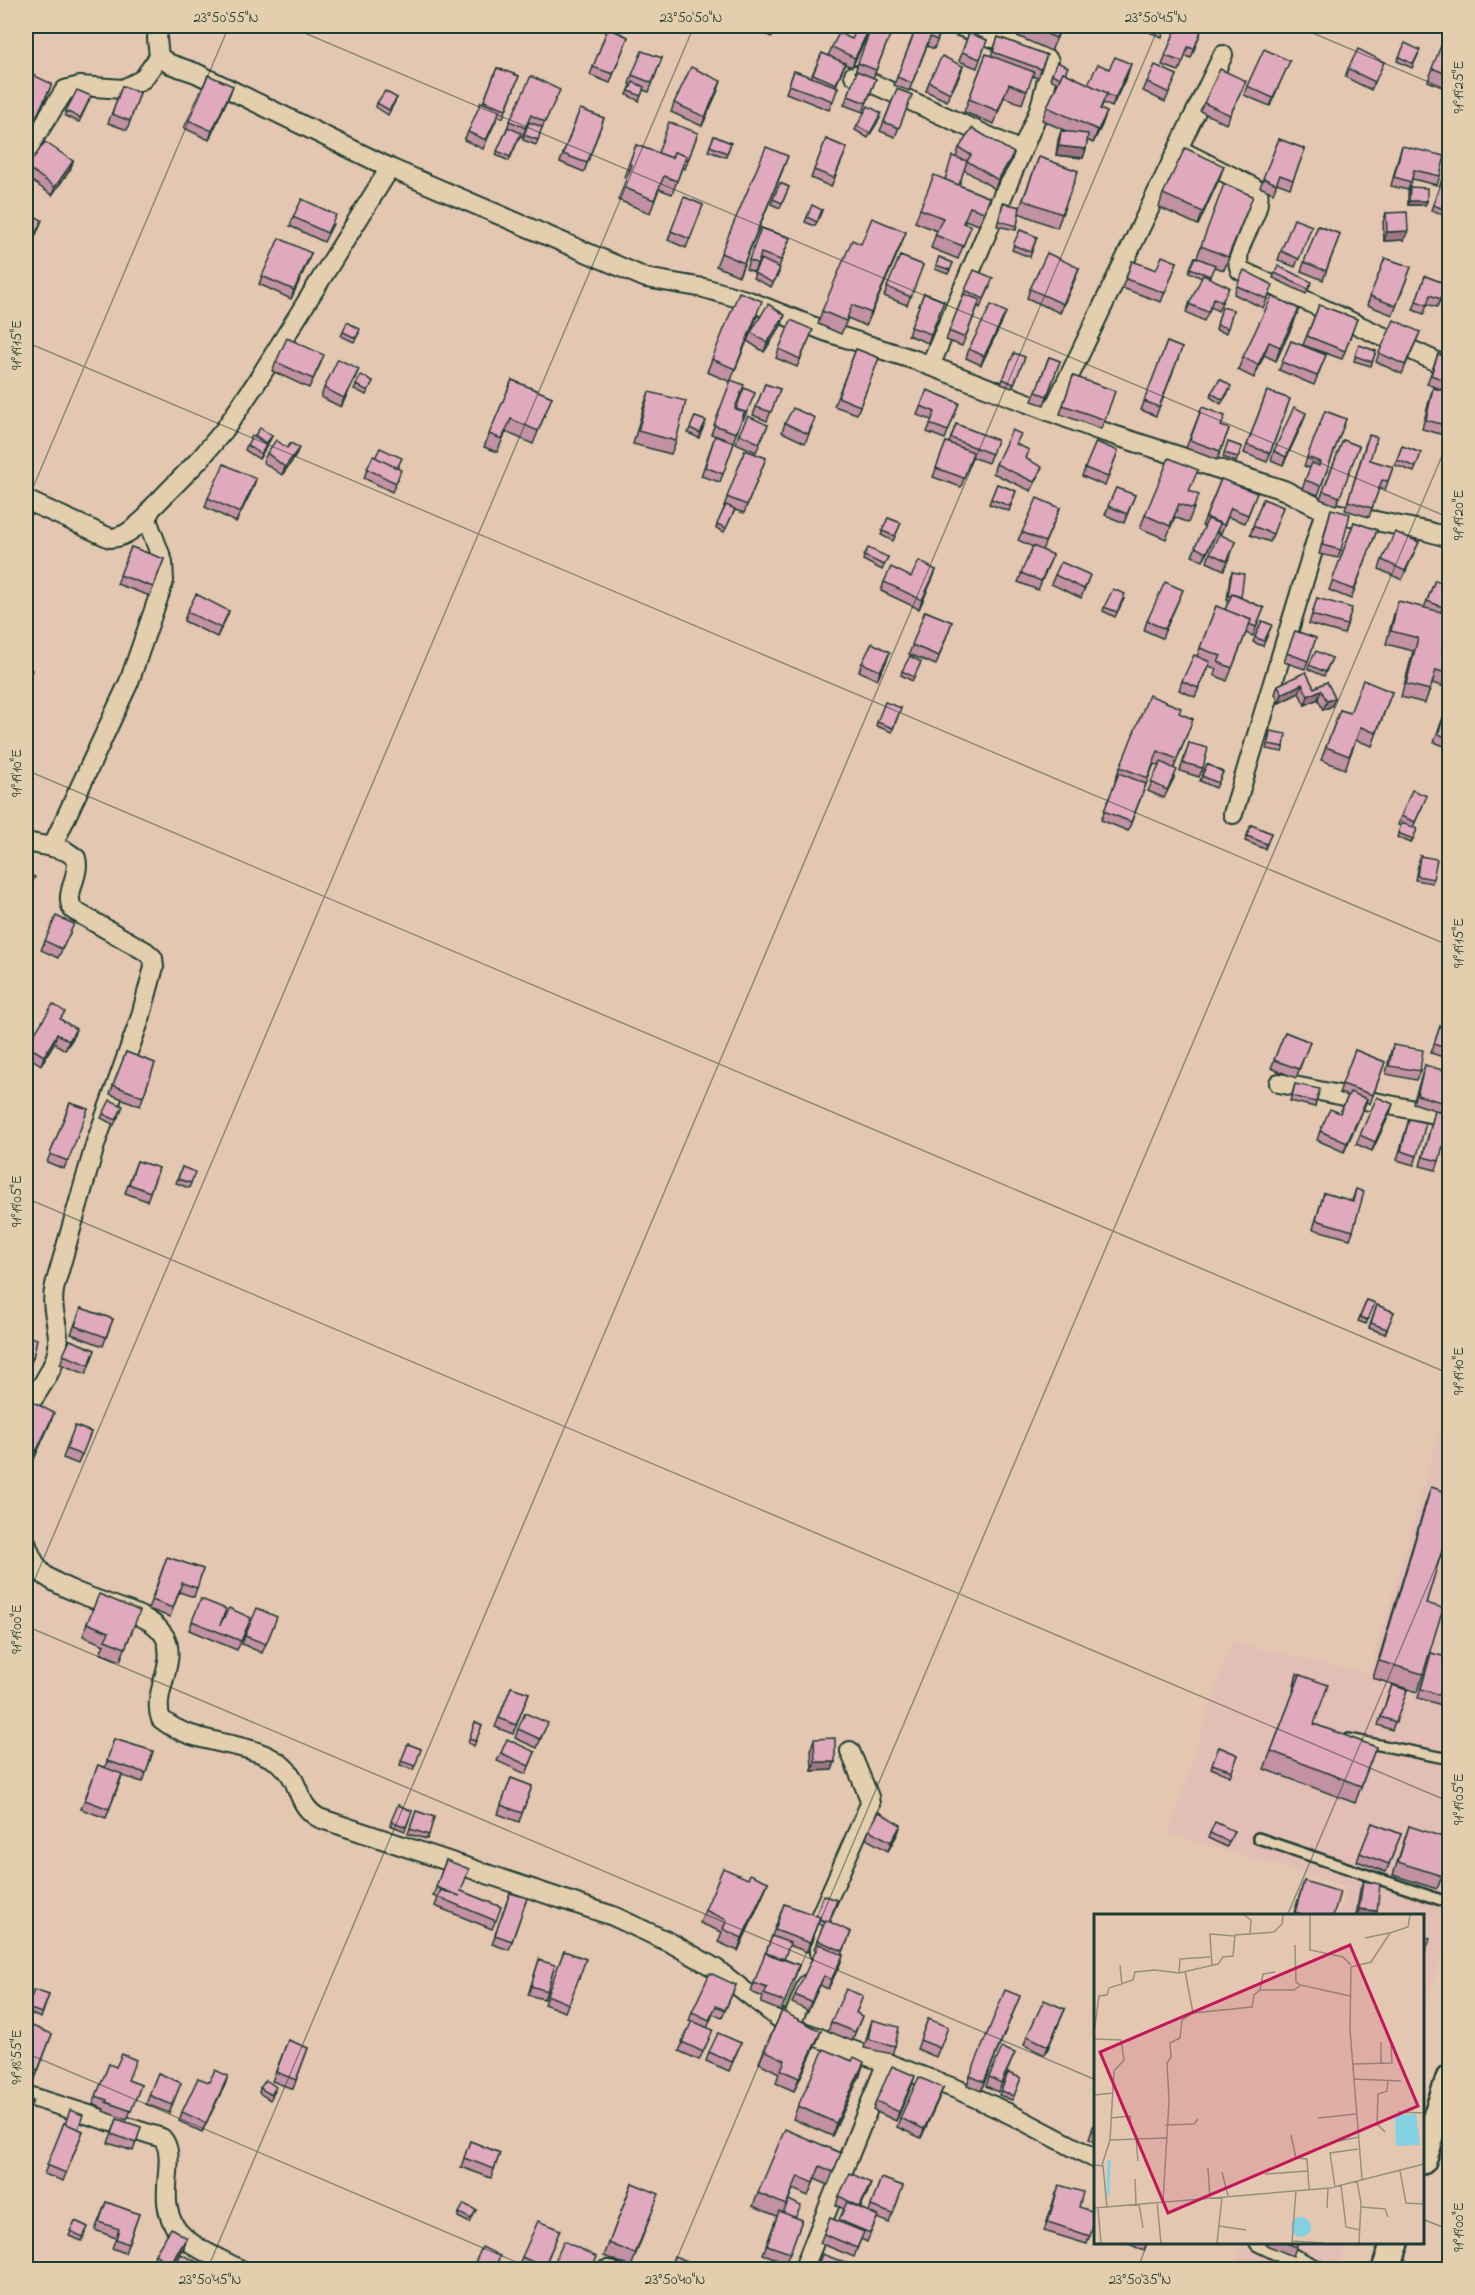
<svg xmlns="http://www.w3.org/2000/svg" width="1475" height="2295" viewBox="0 0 1475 2295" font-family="'Indie Flower',sans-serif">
	<rect width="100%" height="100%" fill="#e3c7b0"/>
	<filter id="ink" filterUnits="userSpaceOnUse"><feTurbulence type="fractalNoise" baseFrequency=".0167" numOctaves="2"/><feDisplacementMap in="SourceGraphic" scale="12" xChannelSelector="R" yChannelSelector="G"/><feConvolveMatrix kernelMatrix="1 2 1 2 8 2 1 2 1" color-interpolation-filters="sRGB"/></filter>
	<g filter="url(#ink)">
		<g fill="#e2beb4">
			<path d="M1449,1400l1,529 -27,82 -1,-95 -83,-1 8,-28 -178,-54 62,-191 138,32z"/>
			<path d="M1243,2243h104l-9,26 -103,1z"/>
		</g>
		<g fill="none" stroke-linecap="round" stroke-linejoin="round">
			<defs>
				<g id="lane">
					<path d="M1349,1739l101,20"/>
					<path d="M1258,1838l192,65"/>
				</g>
				<g id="street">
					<path d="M159,26l-2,12 2,19 11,7 26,9 194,95 256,110 58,10 45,13 78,31 88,28 183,70 186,60 41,21 101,20 24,7"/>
					<path d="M854,75l167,76"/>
					<path d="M1178,149l75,38 5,4c5,27 -28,53 -18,79l210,98"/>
					<path d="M26,157l6,-16 33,-51 15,-4 43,3 20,-10 16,-22"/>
					<path d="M930,366l108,-253c6,-18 10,-34 11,-52l-7,-6 -83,-29"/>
					<path d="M1052,412l171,-357"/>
					<path d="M26,500l84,38c16,0 26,-12 38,-22"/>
					<path d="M1233,814l92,-303"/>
					<path d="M26,842l26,5"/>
					<path d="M1279,1083l171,34"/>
					<path d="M26,1410c11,-18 29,-41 32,-63 2,-22 -9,-37 -3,-62l41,-143 44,-123 14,-52 -1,-9 -8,-7 -72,-41c-10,-17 8,-34 3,-52l-10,-7 -14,-4 77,-165 35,-101 -1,-19 -15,-40v-6l3,-7 50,-51 24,-29 33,-49 132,-212"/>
					<path d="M26,1542c4,13 10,27 21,35 24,16 55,24 81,34 15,6 29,12 37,26 13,26 -14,56 -4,82 32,26 78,21 112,40 31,17 19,44 46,59l294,98 58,27 44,25 75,59 169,63 53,25 84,44"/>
					<path d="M819,1952l4,-13 -3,-22 50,-113 -1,-7 -19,-46"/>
					<path d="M790,2027l17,-43"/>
					<path d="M26,2095l136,43c18,20 -9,62 16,93 15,18 43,28 63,39"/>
					<path d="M1259,2242l58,28"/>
					<path d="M606,2270h4"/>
					<path d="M803,2270l84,-208"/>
				</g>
				<g id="primary">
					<path d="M1422,2160l28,-81"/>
					<path d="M1386,2270l9,-28"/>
				</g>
			</defs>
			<use href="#lane" stroke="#1f3d34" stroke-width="14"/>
			<use href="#street" stroke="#1f3d34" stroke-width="22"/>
			<use href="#primary" stroke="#1f3d34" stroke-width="32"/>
			<use href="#lane" stroke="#e3cfad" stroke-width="9"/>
			<use href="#street" stroke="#e3cfad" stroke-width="18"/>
			<use href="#primary" stroke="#e3cfad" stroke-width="27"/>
		</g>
		<g fill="#c291a3" stroke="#1f3d34" stroke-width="1.5">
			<path d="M762,26h15l-5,11 -12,-5z"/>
			<path d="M917,26h26l-9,23 -7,-3 -18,45 -15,-6z"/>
			<path d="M986,26h22l-3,7z"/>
			<path d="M1016,26h46l-11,25 -38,-17z"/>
			<path d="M1122,26h13l-2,5z"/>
			<path d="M1145,26h21l-4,11 -18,-7z"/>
			<path d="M1177,26h26l-12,32 -6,-2 -6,15 -17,-6z"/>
			<path d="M1449,26v64l-21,-9z"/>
			<path d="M608,28l20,9 -18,46 -20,-8z"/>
			<path d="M871,28l19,7 -17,43 3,1 -13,33 -19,-7 13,-32 -2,-1z"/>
			<path d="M969,33l18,7 -10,28 -18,-7z"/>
			<path d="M998,37l49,18 -9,23 -6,-2 -10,28 -18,-7 -10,27 -30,-12 22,-58 5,2z"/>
			<path d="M852,39l13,1 -13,27 -7,-3 -9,22 2,1 -9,23 -43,-17 8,-22 17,6 11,-24 6,3 4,-9z"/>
			<path d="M1418,55l-6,13 -15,-7 2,-4z"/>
			<path d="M662,58l-13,34 -6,-2 -4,11 -12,-6 4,-10 -2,-1 3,-9z"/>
			<path d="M1057,62l8,11 23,11 21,-15 19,4 -16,34 -9,-4 -2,6 1,16 -9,18 -6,-3 -1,9 -3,9 -27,-3 2,-15 3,-9 7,1 -26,-12 5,-13 11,-24 -8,-4z"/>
			<path d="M1384,62l-13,28 -26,-13 3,-8z"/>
			<path d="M963,66l-16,35 -21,-10 3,-9z"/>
			<path d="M497,68l22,8 -16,42 -5,-2 -15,33 -19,-9 4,-8 15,-29z"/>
			<path d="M1286,69l-16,37 -26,-11 3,-9z"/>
			<path d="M1177,75l-12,27 -22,-11 4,-9z"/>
			<path d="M26,80l22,13 -16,35 -6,-3z"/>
			<path d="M122,86l18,7 -13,37 -19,-7z"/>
			<path d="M233,86l-24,54 -25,-12 4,-8z"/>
			<path d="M897,89l15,6 -17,42 -15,-6z"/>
			<path d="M718,90l-16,36 -31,-14 3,-9z"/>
			<path d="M1242,90l-16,34 -26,-13 4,-8z"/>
			<path d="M397,98l-9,17 -12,-8 1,-4z"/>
			<path d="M556,98l-15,32 -5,15 -13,-5 5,-16 -6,13 -2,-1 -11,25 -13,-6 14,-34z"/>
			<path d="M89,101l-10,21 -14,-6 1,-5z"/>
			<path d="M580,109l24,9 -20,54 -24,-10z"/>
			<path d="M880,118l-12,20 -13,-8 2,-4z"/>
			<path d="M698,133l-13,36 -3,-1 -10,26 -13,-5 -9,24 -32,-13 9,-22 -3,-1 12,-32 22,8z"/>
			<path d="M714,136l17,7 -5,14 -18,-6z"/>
			<path d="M826,139l21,9 -16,39 -20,-9z"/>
			<path d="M1279,139l26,10 -15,39 -13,-5 -4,10 -13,-6z"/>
			<path d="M1402,146l38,30 -3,9 -25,-6 -4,11 -17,-4 8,-31z"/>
			<path d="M959,148l52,14 -16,27 -31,-19 2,-7 -7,22 31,13 -11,27 -14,-5 -1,3 7,3 -13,33 -27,-11 6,-17 -22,-9 5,-13 25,-30 11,-22z"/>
			<path d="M1039,157l39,14 -21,57 -38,-15 -3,17 -19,-4 6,-23 17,4z"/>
			<path d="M73,161l-3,9 -18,25 -26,-18v-6l1,-4z"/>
			<path d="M1224,166l-5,13 -21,46 -39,-18 4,-13z"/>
			<path d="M783,169l-44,107 -23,-10 5,-13z"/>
			<path d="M1442,180l7,14 -7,20 -11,-4z"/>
			<path d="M780,183l9,4 -9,21 -9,-4z"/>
			<path d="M1410,187l17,14 -2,4h-17v-13z"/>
			<path d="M684,197l19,8 -17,43 -18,-8z"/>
			<path d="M1248,209l-24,61 -10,-3 -5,11 20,9 -11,24 -7,-4 -7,14 -18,-9 16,-34 -13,-6 6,-15h2l4,-11z"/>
			<path d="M822,210l-7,16 -10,-4 2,-5z"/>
			<path d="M26,212l13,16 -12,25h-1z"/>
			<path d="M1386,213l18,27 -20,1 -1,-19z"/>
			<path d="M293,217l40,7 -9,18 -34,-16z"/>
			<path d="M1449,222v17l-5,-3z"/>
			<path d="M1312,226l-17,41 -17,-7 3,-9z"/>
			<path d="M1318,226l22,8 -17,46 -22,-9z"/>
			<path d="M761,228l29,10 -11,29v6l-8,14 -18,-9 7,-16h-2l-4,10 -8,-3z"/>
			<path d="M1020,230l17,7 -7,20 -18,-7z"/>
			<path d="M861,244l40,1 -35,81 -18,-8 -7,16 -23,-10 4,-13z"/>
			<path d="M311,253l-20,46 -32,-15 3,-8z"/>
			<path d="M900,256l23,9 -16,40 -23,-9z"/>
			<path d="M939,257l14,6 -5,11 -13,-5z"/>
			<path d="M1385,258l26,9 -18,48 -26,-10z"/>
			<path d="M1132,261l24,9 21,-8 -16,40 -39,-14z"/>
			<path d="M1079,268l-19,45 -33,-15 3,-9z"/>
			<path d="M1275,273l35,13 -4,8 -33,-16z"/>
			<path d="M1425,276l24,9v19l-9,-4 -3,7 -10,-3 -3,10 -11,-4z"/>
			<path d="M1237,286l33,7 -7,15 -29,-14z"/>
			<path d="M990,287l-10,21 -2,-2 -16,40 -16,-6 19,-50z"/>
			<path d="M924,293l20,8 -16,42 -20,-8z"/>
			<path d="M1319,305l38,14 -15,40 -39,-14z"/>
			<path d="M1222,307l11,3 -7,23 -10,-3z"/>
			<path d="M758,314l-27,66 4,29h1l19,-16 -12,27h-1l-9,22 -22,-8 20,-52 -24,-10 5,-13z"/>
			<path d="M1003,320l-22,45 -15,-7 3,-9z"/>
			<path d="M1294,322l-18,39 -12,-6 -10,23 -16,-8 5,-13z"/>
			<path d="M782,324l-18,28 -17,-11 4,-9z"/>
			<path d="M343,332l16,1 -5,9 -13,-6z"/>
			<path d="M1420,332l-18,42 -26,-12 3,-9z"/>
			<path d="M809,339l-12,28 -21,-9 3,-9z"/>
			<path d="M1291,341l35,14 -12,30 -35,-15z"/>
			<path d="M1167,342l15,6 -26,68 -15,-6z"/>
			<path d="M1359,345l17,6 -5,15 -17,-5z"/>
			<path d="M856,349l23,9 -22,56 -23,-8z"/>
			<path d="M1438,354l11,4v60l-5,17 -22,-6 8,-32 3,-9 15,4 -21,-8z"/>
			<path d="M1025,357l-13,31 -11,-4 2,-5z"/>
			<path d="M1049,357l11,4 -16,44 -12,-4z"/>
			<path d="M276,362l45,1 -12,25 -37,-17z"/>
			<path d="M1073,376l42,15 -14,38 -41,-15z"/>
			<path d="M355,378l-14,29 -20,-10 3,-9z"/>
			<path d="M512,380l40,17 -19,47 -27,-12 -9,20 -13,-5z"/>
			<path d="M373,381l-7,14 -12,-6 2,-4z"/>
			<path d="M765,384l15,5 -13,32 -14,-6z"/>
			<path d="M927,390l32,13 -14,36 -18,-7 5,-12 -15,-5z"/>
			<path d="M1230,390l-9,14 -11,-7 1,-4z"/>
			<path d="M1267,391l23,8 -23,63 -23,-9z"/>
			<path d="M649,392l27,49 -5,13 -38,-10 11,-39z"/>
			<path d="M1202,407l19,19 8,3 -12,31 -31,-12z"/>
			<path d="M1325,411l21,8 -28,76 -16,-6 8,-21 -6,-2z"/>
			<path d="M695,417l11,4 -7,17 -11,-5z"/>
			<path d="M1303,422l-20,43 -12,-5 3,-9z"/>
			<path d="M785,423l27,4 -7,16 -23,-11z"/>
			<path d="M956,424l41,16 -9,23 -16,-6 -11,30 -28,-10 13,-35 3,1z"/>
			<path d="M768,425l-12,27 -20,-9 3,-9z"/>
			<path d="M255,435l17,1 -2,4 -11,19 -14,-9 2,-5z"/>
			<path d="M715,436l19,7 -14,39 -19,-6z"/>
			<path d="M1343,440l16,6 -23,59 -16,-6z"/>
			<path d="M1096,442l22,9 -13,35 -23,-10z"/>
			<path d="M1228,442l14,5 -6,15 -13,-5z"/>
			<path d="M1366,443l4,17 23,7 -8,23 -6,-2 -10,29 -24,-7z"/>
			<path d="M1016,444l13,6 -3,9 13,16 -8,16 -38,-18 3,-9z"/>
			<path d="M1402,446l19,7 -7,19 -19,-7z"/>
			<path d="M745,450l21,8 -22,55 -9,-3 -11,22 -8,-4 9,-22h-1z"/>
			<path d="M1449,452v19l-5,-2z"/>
			<path d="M267,453l28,4 -13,18 -19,-13z"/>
			<path d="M398,468v11l-6,13 -28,-14 3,-9z"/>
			<path d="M1221,479l36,14 -12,30 -17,-6 -7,16 -4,-1 -14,29 -11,-5 13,-29 -3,-1z"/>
			<path d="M997,484l19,7 -7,20 -20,-7z"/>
			<path d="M253,488l-17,34 -31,-15 3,-9z"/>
			<path d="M1116,488l19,7 -11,28 -19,-8z"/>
			<path d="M1190,491l4,17 -6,15 -13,-6 -9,22 -26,-11 5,-13z"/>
			<path d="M1263,499l20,8 -13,35 -20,-7z"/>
			<path d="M1060,508l-18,42 11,5 -15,35 -20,-8 15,-35 -15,-7 4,-8z"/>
			<path d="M1331,509l10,41 -3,8 -19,-4z"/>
			<path d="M888,518l13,5 -8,18 -12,-6z"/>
			<path d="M1354,522l23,8 -26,69 -22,-9z"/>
			<path d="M1236,542l-12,28 -17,-8 3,-9z"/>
			<path d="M1419,542l-17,38 -23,-11 3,-9z"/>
			<path d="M131,547l33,12 -14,37 -33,-12z"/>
			<path d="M864,556l24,1 -6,13 -19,-10z"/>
			<path d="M936,570l-17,39 -38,-18 3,-9 27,-5z"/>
			<path d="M1232,572l9,26 23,10 -11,28 -7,-3 -19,48 -13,-6 2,-6 -7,-3 -14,31 -16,-7 3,-9 15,-25 19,-50 9,4 4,-10h-2l3,-23z"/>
			<path d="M1055,575h35l-9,23 -30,-14z"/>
			<path d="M1435,580l14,11 -8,21 1,36 4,25 -4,13 -10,-3 -7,20 -24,-6 12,-46 -27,-7 8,-30 4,-13 26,7z"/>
			<path d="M1183,590l-21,48 -18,-8 3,-9z"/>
			<path d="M1317,598l30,27 -3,9 -35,-10z"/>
			<path d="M1124,599l-9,18 -12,-6 1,-4z"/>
			<path d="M229,611l-12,26 -33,-16 3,-9z"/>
			<path d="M925,611l27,11 -16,43 -27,-11z"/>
			<path d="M1262,621l10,4 -9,21 -10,-4z"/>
			<path d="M1295,631l21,7 -11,31 -21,-7z"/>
			<path d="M1332,658l-8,18 -16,-7 1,-4z"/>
			<path d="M887,660l-10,20 -18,-9 3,-8z"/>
			<path d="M921,662l-9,19 -11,-6 1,-4z"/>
			<path d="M1306,672l8,16 13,-6 8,16 -3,8 -9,4 -5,-11 -13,6 -6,-12 -20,10 -4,-9 3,-9z"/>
			<path d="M1392,692l-20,54 -16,-6 -11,29 -24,-9 19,-50 10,3z"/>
			<path d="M1449,701v47l-15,-6z"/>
			<path d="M901,708l-9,24 -16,-6 1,-4z"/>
			<path d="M1179,714l14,5 -19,49v10l-10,20 -16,-7 11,-25 -5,-2 -26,67 -27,-11 15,-40h-1l5,-13z"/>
			<path d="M1270,731l14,16 -2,5 -16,-3z"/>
			<path d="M1189,743l14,25 -4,9 -19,-6z"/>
			<path d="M1207,764l16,8 -7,16 -16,-7z"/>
			<path d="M1423,805l-10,22 4,2 -6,14 -14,-6 4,-11 -3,-1 3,-9z"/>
			<path d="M1251,825l20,8 -6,16 -20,-8z"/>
			<path d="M1420,856l13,23 -1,4 -17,-3z"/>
			<path d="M26,875l7,6 -5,11 -2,-2z"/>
			<path d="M70,933l-12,25 -17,-8 4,-9z"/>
			<path d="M1449,1000v59l-18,-6z"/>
			<path d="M62,1020l11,18 -8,12 -11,-7 -13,22 -15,-10v-4l1,-5z"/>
			<path d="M1285,1032l25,10 -14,36 -25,-10z"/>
			<path d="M1393,1045l27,26 -4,9 -30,-6 4,-20z"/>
			<path d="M1355,1050l30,12 -15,42 -4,-2 -22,50 -27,-12 3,-9 20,-18 8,-17 -9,-3z"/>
			<path d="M126,1052l29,11 -15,43 -30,-12z"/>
			<path d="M1425,1065l20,38 -4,9 -28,-9z"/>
			<path d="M1295,1084l21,18 -1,5 -25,-6z"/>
			<path d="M70,1103l18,6 -24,60 -17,-7z"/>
			<path d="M121,1111l-7,14 -13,-7 2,-4z"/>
			<path d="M1435,1111l4,50 -3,9 -16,-4z"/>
			<path d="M1390,1113l-18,38 -16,-7 4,-9z"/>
			<path d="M1409,1119l8,37 -3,9 -17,-5z"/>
			<path d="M137,1161l22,7 -12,33 -22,-8z"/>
			<path d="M182,1167l9,16 -2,5 -13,-5z"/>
			<path d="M1356,1189l-3,42 -3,8 -37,-10 11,-36 28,8z"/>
			<path d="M1367,1300l8,3 -9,21 -8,-3z"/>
			<path d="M1377,1305l17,7 -9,22 -16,-6z"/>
			<path d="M81,1308l32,11 -10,27 -32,-12z"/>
			<path d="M26,1336l7,22 -4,9 -3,-1z"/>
			<path d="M70,1340l25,10 -9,24 -26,-10z"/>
			<path d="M1449,1391v12l-3,-1z"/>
			<path d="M26,1417l25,4 -17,38 -8,-4z"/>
			<path d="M75,1426l16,6 -13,32 -15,-6z"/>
			<path d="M1431,1487l18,6v54l-6,-1 -17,57 -3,71 -6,18 -44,-14 52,-173z"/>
			<path d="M167,1557l36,12 -9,28 -15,-5 -9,25 -22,-8z"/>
			<path d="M1446,1567l3,1v17l-7,-2z"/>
			<path d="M201,1599l20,24 27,4 -11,23 -48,-20z"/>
			<path d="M87,1623l48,1 -15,37 -20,-8 4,-8 -21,-9z"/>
			<path d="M274,1625l-12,28 -20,-9 3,-8z"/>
			<path d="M1431,1653l18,5v45l-1,4 -30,-9z"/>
			<path d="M1297,1674l17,50 62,23 -21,56 -91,-34 30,-78h-1z"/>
			<path d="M1392,1685l15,5 -15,40 -14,-5z"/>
			<path d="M511,1687l18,6 -16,41 -18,-7z"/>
			<path d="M475,1722l7,3 -8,21 -6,-3z"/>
			<path d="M518,1729l26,2 -7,17 -22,-10z"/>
			<path d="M114,1739l39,12 -10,31 -21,-6 -16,42 -25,-9 17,-44 7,3z"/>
			<path d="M814,1739l21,23 -3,8 -20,1 -1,-23z"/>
			<path d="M408,1744l13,5 -8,21 -13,-5z"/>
			<path d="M1219,1747l19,8 -8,21 -19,-8z"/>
			<path d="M535,1752l-9,22 -29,-13 4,-8z"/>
			<path d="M511,1778l21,8 -13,36 -21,-8z"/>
			<path d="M398,1805l14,6 -7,20 -15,-6z"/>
			<path d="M416,1811l18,6 -7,22 -19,-5z"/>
			<path d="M1372,1823l29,11 -15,38 -29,-11z"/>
			<path d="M1409,1826l33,50 -5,13 -44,-14z"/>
			<path d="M869,1830l29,3 -10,18 -22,-12z"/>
			<path d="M1234,1831l-7,16 -19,-9 2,-5z"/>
			<path d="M446,1860l15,31 40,16 -9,22 -57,-23 3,-8 -5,-2z"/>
			<path d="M1304,1881l29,35h-40z"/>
			<path d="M1363,1881l12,35h-19l4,-26z"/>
			<path d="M768,1882l-5,13 -25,56 -20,-9 4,-10 -22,-9 5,-13z"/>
			<path d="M510,1893l17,5 -18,52 -17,-6z"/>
			<path d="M784,1904l67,28 -9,23h1l-3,9 -12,25 -8,-4 -12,26 -16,-8 24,-53 -2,-1 9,-23 -6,-3 -10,29 -18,-7 -5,14 15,6 -18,46 -20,-8 2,-6 -12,-5z"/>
			<path d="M564,1951l22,8 -21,53 -21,-8z"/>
			<path d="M539,1960l8,31 -3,8 -16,-4z"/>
			<path d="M736,1985l-14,33 -9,-4 -6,14 2,11 -10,21 -20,-9 13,-29 -3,-1 3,-9z"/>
			<path d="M34,1990l15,5 -8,23 -15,-6z"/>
			<path d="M863,1996l-7,17 6,3 -10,25 -24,-10 3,-9z"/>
			<path d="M1020,1996l-39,95 -14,-6 3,-9z"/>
			<path d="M1065,2009l-20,46 -21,-10 3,-9z"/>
			<path d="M928,2019l20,8 -12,30 -19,-8z"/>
			<path d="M872,2020l23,26 -3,8 -28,-6 5,-19z"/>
			<path d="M821,2031l-5,13 -22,47 -18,-8 3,-10 -20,-10 5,-13z"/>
			<path d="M52,2034l-17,45 -9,-3v-33z"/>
			<path d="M288,2040l20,8 -15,41 -21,-8z"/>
			<path d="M741,2043l-12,28 -23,-10 3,-9z"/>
			<path d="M1015,2053l-17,39 -12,-6 3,-9z"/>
			<path d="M109,2064l19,16 13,5 -14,35 -24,-9 1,-2 -11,-5z"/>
			<path d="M158,2073l23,10 -12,30 -23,-9z"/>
			<path d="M1008,2073l13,5 -9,22 -13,-5z"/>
			<path d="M860,2075l-28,61 -39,-17 5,-13z"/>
			<path d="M228,2076l-26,56 -23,-11 3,-9 27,-30z"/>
			<path d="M912,2085l-16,36 -23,-11 3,-9z"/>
			<path d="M260,2088l15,3 -5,9 -11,-7z"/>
			<path d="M943,2088l-22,50 -24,-11 3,-9z"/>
			<path d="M117,2119l24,8 -8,24 -25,-8z"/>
			<path d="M1095,2122v20l-6,-3z"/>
			<path d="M64,2123l19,8 -20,50 -19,-7z"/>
			<path d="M470,2141l30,12 -9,25 -30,-11z"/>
			<path d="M841,2153l-13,32 -13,-6 -7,17 -15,-7 -8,20 11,9 6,2 -16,42 -23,-8 14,-38 -24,-10 5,-13z"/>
			<path d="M881,2178l22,8 -14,37 -12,-5 -10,24 -6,-3 -7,18 -34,-14 10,-25 9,4 5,-13 -8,-4 3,-9 32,-13 -11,25 9,4z"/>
			<path d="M632,2183l22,24 -23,60 -27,-11z"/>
			<path d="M1056,2193l23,14 16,12 -8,25 -43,-13z"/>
			<path d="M106,2202l33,12 -14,39 -13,-5 4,-10 -21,-8z"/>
			<path d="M476,2210l-6,13 -12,-6 1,-4z"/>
			<path d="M75,2221l13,6 -6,14 -13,-5z"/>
			<path d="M560,2230l-17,40h-17l-7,-4 3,-9z"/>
			<path d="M187,2238l-3,9 -15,23h-6l-11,-7 3,-9z"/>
			<path d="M1125,2242h22l-3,9z"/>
			<path d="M1267,2242h31l-5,14 -27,-11z"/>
		</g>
		<g fill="#9e7684" stroke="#1f3d34" stroke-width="1.5">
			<path d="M868,31l-3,9 -13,27 3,-9z"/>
			<path d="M1131,64l-3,9 -16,34 3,-9z"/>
			<path d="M963,66l-3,9 -13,26 3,-8z"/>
			<path d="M721,81l-3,9 -16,36 3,-9z"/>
			<path d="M52,84l-4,9 -16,35 3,-9z"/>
			<path d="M233,86l-3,8 -21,46 3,-9z"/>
			<path d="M1107,112l-5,13 -9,18 5,-13z"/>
			<path d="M1059,146l27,3 -3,9 -27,-3z"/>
			<path d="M1014,153l-3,9 -16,27 3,-9z"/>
			<path d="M788,156l-5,13 -44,107 5,-13z"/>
			<path d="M73,161l-3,9 -18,25 3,-8z"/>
			<path d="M1224,166l-5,13 -21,46 5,-13z"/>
			<path d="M1409,201h18l-2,4h-17z"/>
			<path d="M42,220l-3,8 -12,25 3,-8z"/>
			<path d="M1408,231l-4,9 -20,1 3,-9z"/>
			<path d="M906,232l-5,13 -35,81 5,-13z"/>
			<path d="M311,253l-3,9 -17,37 3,-9z"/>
			<path d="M1079,268l-3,9 -16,36 3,-9z"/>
			<path d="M1299,309l-5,13 -18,39 4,-14z"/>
			<path d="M1006,312l-3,8 -22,45 3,-9z"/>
			<path d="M785,315l-3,9 -18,28 3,-9z"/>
			<path d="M1269,342l-5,13 -10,23 4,-13z"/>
			<path d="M359,369l-4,9 -14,29 3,-9z"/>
			<path d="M1306,413l-3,9 -20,43 3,-8z"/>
			<path d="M272,436l-2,4 -11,19 7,-16z"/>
			<path d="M299,448l-4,9 -13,18 3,-8z"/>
			<path d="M256,479l-3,9 -17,34 4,-9z"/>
			<path d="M1220,524l-4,9 -13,28 3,-8z"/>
			<path d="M936,570l-3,8 -14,31 3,-9z"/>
			<path d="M229,611l-3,8 -9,18 4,-9z"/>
			<path d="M890,652l-3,8 -10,20 3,-9z"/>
			<path d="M1302,684l-3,9 -20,10 3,-9z"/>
			<path d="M1321,690l-3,9 -13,6 3,-9z"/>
			<path d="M1335,698l-3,8 -9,4 4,-9z"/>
			<path d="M76,1029l-3,9 -8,12 4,-9z"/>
			<path d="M57,1034l-3,9 -13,22 3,-9z"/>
			<path d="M1367,1099l-3,9 -20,44 3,-9z"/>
			<path d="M1393,1104l-3,9 -18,38 3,-9z"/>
			<path d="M54,1413l-3,8 -17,38 3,-9z"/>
			<path d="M815,1762h20l-3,8 -20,1z"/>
			<path d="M901,1825l-3,8 -10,18 3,-9z"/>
			<path d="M768,1882l-5,13 -25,56 4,-13z"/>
			<path d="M1359,1909l18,2 -2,5h-18z"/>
			<path d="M843,1955l-3,9 -12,25 3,-9z"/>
			<path d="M824,1976l-4,9 -12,26 3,-9z"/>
			<path d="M1065,2009l-4,9 -16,37 3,-9z"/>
			<path d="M821,2031l-5,13 -22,47 5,-13z"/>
			<path d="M864,2062l-4,13 -28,61 4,-13z"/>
			<path d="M228,2076l-3,9 -23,47 4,-9z"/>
			<path d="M915,2076l-3,9 -16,36 3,-9z"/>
			<path d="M943,2088l-3,8 -19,42 3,-9z"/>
			<path d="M871,2183l-3,9 -12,24 3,-9z"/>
			<path d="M187,2238l-3,9 -16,23 2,-6z"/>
		</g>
		<g fill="#e1a9bd" stroke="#1f3d34" stroke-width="1.5">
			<path d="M762,26h15l-3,7 -13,-6z"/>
			<path d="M917,26h26l-6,14 -7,-3 -18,46 -15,-6z"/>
			<path d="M1028,26h33l-5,12z"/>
			<path d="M1158,26h8l-1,2z"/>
			<path d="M1177,26h26l-9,23 -6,-2 -5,15 -18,-6z"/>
			<path d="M1449,26v49l-17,-7z"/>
			<path d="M858,27l10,4 -13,27 -23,-11 7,-14 13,6z"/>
			<path d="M608,28l20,9 -15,37 -20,-7z"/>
			<path d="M871,28l19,7 -14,35 -18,-7z"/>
			<path d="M969,33l18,7 -7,19 -18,-7z"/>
			<path d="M998,37l49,18 -6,14 -48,-17z"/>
			<path d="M1405,43l15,7 -7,14 -14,-7z"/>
			<path d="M1264,49l26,12 -17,37 -26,-12z"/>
			<path d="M1358,49l26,13 -9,20 -27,-13z"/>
			<path d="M642,51l20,7 -10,25 -20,-8z"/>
			<path d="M822,53l23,10 -9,21 -23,-10z"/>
			<path d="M986,54l48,18 -7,19 -18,-7 -11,27 -29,-12z"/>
			<path d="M942,56l21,10 -13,27 -21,-11z"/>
			<path d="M1115,57l16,7 -16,34 -9,-4 1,-1 -19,-9 10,-20 11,5z"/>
			<path d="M1057,62l11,5 -3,6 -2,-1 -3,6 -8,-4z"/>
			<path d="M1155,65l22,10 -8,18 -22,-11z"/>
			<path d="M691,67l30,14 -16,36 -31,-14z"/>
			<path d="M497,68l22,8 -13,33 -22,-8z"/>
			<path d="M1220,69l26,12 -16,34 -26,-12z"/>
			<path d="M794,71l44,16 -5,14 -44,-16z"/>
			<path d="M857,71l19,8 -10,24 -18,-7z"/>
			<path d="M1063,72l44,21 -7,16 7,3 -9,18 -51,-23z"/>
			<path d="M29,73l23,11 -17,35 -9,-4v-35z"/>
			<path d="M208,75l25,11 -21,45 -24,-11z"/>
			<path d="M531,76l29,14 -15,32 -14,-7 -6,13 -15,-7z"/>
			<path d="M633,82l11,5 -3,9 -12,-5z"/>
			<path d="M122,86l18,7 -10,28 -18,-7z"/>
			<path d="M897,89l15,6 -13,33 -15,-6z"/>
			<path d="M77,90l14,6 -11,22 -14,-7z"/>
			<path d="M385,91l12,7 -8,12 -12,-7z"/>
			<path d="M481,102l19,8 -14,30 -18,-8z"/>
			<path d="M868,106l13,7 -11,20 -13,-7z"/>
			<path d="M580,109l24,9 -17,45 -24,-9z"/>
			<path d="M529,122l13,5 -4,13 -14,-5z"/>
			<path d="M669,122l29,11 -10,27 -3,-1 1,-3 -12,-4 -2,6 -14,-5z"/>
			<path d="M508,127l13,6 -11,24 -13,-6z"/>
			<path d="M972,128l42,25 -16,27 -31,-19 4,-6 -12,-7z"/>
			<path d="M1061,131l27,3 -2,15 -27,-3z"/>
			<path d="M714,136l17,7 -4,10 -17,-7z"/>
			<path d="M826,139l21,9 -13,30 -20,-8z"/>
			<path d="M1279,139l26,10 -12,31 -13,-5 -4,9 -13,-6z"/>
			<path d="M45,142l28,19 -18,26 -28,-20z"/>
			<path d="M636,145l36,13 2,-6 12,4 -9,25 -13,-5 -10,24 -31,-13 9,-22 -3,-1z"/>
			<path d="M1402,146l43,10 -5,20 -26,-6 -3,12 -17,-5z"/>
			<path d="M766,147l22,9 -44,107 -23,-10z"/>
			<path d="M1185,148l39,18 -21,46 -40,-18z"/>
			<path d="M952,156l15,5 -8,24 -14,-5z"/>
			<path d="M1039,157l39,14 -16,43 -39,-14z"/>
			<path d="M934,175l56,23 -6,14 -14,-5 -7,16 8,3 -8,20 -28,-11 8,-17 -23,-9z"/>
			<path d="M1442,180l7,3v11l-5,15 -11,-4z"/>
			<path d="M780,183l9,4 -7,16 -9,-4z"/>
			<path d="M1224,184l29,12 -25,61 -27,-11z"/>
			<path d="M1410,187l17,1v13h-18z"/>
			<path d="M684,197l19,8 -13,34 -19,-8z"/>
			<path d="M302,199l34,16 -9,18 -34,-16z"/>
			<path d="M1003,203l17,4 -3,19 -18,-5z"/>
			<path d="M812,205l10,5 -5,12 -10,-5z"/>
			<path d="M26,212l16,8 -12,25 -4,-3z"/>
			<path d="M1407,212l1,19 -21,1 -1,-19z"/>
			<path d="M872,218l34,14 -35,81 -19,-8 -6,16 -24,-10 30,-71 9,4z"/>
			<path d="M1294,219l18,7 -13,33 -18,-8z"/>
			<path d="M1318,226l22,8 -14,37 -22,-9z"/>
			<path d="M761,228l29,10 -9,22 -20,-7 -3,11 -9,-4z"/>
			<path d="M1020,230l17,7 -6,15 -18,-7z"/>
			<path d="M279,238l32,15 -17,37 -32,-14z"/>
			<path d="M1047,253l32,15 -16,36 -33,-15z"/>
			<path d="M900,256l23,9 -12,32 -24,-10z"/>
			<path d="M1162,256l15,6 -12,31 -39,-14 6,-18 24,9z"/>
			<path d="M939,257l14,6 -3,7 -14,-5z"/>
			<path d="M1195,257l20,8 -5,11 -20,-8z"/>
			<path d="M1385,258l26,9 -15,39 -26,-10z"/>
			<path d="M761,259l19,9 -7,15 -19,-10z"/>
			<path d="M1278,266l34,16 -4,7 -33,-16z"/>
			<path d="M974,270l19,8 -9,21 -19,-9z"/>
			<path d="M1244,270l29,15 -6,14 -30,-13z"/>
			<path d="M1203,275l26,12 -7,15 -8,-4 -6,14 -19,-8z"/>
			<path d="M1425,276l24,9v9l-6,-2 -3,7 -10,-4 -3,10 -11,-4z"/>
			<path d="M739,292l23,9 -27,68 -23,-10z"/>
			<path d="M924,293l20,8 -13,33 -20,-7z"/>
			<path d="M964,294l16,6 -15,38 -16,-7z"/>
			<path d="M1272,296l27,13 -19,38 -11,-5 -11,23 -15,-8z"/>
			<path d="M768,304l17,11 -18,28 -16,-11z"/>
			<path d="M991,305l15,7 -22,44 -15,-7z"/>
			<path d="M1319,305l38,14 -12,32 -38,-15z"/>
			<path d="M1222,307l11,3 -5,18 -11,-3z"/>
			<path d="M791,320l22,10 -13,29 -21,-10z"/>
			<path d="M1394,320l26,12 -15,33 -26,-12z"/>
			<path d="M347,322l13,7 -4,9 -13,-6z"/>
			<path d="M287,338l37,17 -11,24 -37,-17z"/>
			<path d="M1291,341l35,14 -9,21 -35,-14z"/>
			<path d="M1167,342l15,6 -23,59 -15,-6z"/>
			<path d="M1359,345l17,6 -4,11 -17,-6z"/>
			<path d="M856,349l23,9 -19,48 -22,-9z"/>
			<path d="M1014,353l11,4 -11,27 -11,-5z"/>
			<path d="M1438,354l11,4v24l-18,-7z"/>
			<path d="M1049,357l11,4 -13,35 -11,-4z"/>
			<path d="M338,359l21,10 -15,29 -20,-10z"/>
			<path d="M361,375l12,6 -5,10 -12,-6z"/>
			<path d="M1073,376l42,15 -10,29 -42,-15z"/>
			<path d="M1220,379l11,7 -8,14 -12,-7z"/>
			<path d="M512,380l40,17 -14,34 -27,-12 -9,20 -13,-5z"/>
			<path d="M731,380l13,5 -9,23 10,4 -9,21 -22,-8z"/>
			<path d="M765,384l15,5 -9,23 -15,-5z"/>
			<path d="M744,388l11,5 -10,23 -2,-1 2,-3 -9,-3z"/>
			<path d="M1433,388l16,4v26l-1,8 -22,-6z"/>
			<path d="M927,390l32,13 -11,28 -18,-7 5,-12 -14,-6z"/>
			<path d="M1267,391l23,8 -20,54 -23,-8z"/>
			<path d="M649,392l37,9 -10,40 -38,-10z"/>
			<path d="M1202,407l23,9 -4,10 8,3 -9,22 -30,-11z"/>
			<path d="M1294,407l12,6 -20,44 -12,-6z"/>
			<path d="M793,408l22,10 -7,16 -23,-11z"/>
			<path d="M1325,411l21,8 -25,67 -16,-6 7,-17 7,3 1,-4 -13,-5z"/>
			<path d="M748,416l20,9 -9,18 -20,-9z"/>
			<path d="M695,417l11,4 -6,12 -10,-5z"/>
			<path d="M956,424l41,16 -5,14 -41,-16z"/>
			<path d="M260,428l12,8 -6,7 -11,-8z"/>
			<path d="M1012,430l9,4 -5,10 13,6 -4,8 17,9 -8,15 -38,-18z"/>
			<path d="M1369,435l8,2 -7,23 23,7 -5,14 -6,-1 -10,28 -24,-7z"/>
			<path d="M252,436l14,9 -5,9 -14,-9z"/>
			<path d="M715,436l19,7 -11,31 -18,-7z"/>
			<path d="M276,440l11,8 4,-5 8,5 -14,19 -18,-14z"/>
			<path d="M1343,440l16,6 -19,51 -17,-6z"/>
			<path d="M946,442l27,10 -9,26 -28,-10z"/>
			<path d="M1096,442l22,9 -10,26 -23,-9z"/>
			<path d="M1228,442l14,5 -4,10 -14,-4z"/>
			<path d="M1402,446l19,7 -5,14 -19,-7z"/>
			<path d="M380,448l22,10 -5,10 -22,-10z"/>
			<path d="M745,450l21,8 -19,47 -20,-8z"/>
			<path d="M373,456l28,14 -5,13 -29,-14z"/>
			<path d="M1169,458l29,12 -9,21 10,4 -6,14 -14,-5 -9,22 -25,-11z"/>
			<path d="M224,464l32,15 -16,34 -32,-15z"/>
			<path d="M1221,479l36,14 -9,22 -17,-7 -7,17 -18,-8z"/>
			<path d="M997,484l19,7 -6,15 -19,-7z"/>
			<path d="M1116,488l19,7 -8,19 -19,-8z"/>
			<path d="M1037,498l23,10 -15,34 -23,-10z"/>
			<path d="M1263,499l20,8 -10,27 -20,-8z"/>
			<path d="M726,505l9,4 -9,19 -9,-4z"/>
			<path d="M1331,509l19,5 -9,36 -19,-5z"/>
			<path d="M888,518l13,5 -6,13 -13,-5z"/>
			<path d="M1208,519l12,5 -14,29 -11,-6z"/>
			<path d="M1354,522l23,8 -23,60 -22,-9z"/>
			<path d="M1395,532l24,10 -14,29 -23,-11z"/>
			<path d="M1219,534l17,8 -9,19 -17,-8z"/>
			<path d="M1033,546l20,9 -12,26 -20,-8z"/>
			<path d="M131,547l33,12 -11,28 -33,-12z"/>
			<path d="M868,548l20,9 -4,8 -20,-9z"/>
			<path d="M919,561l17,9 -14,30 -38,-18 7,-15 20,10z"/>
			<path d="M1061,562l29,13 -6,14 -29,-14z"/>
			<path d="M1232,572l12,2 -3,23 -9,-3 -1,2h-3z"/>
			<path d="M1435,580l14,5v6l-6,16 -16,-6z"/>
			<path d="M1165,582l18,8 -18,39 -18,-8z"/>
			<path d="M1113,589l12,5 -8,18 -13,-5z"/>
			<path d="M196,594l33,17 -8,17 -34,-16z"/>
			<path d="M1232,594l32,14 -8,19 -7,-3 2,-4 -26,-10z"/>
			<path d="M1317,598l35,10 -5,17 -35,-10z"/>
			<path d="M1398,601l51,13v5l-7,29 7,2v11l-3,12 -10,-3 -6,20 -24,-6 12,-46 -27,-7z"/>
			<path d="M1216,606l35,14 -19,48 -14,-6 3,-6 -21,-8z"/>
			<path d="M925,611l27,11 -13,34 -27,-11z"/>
			<path d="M1262,621l10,4 -8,16 -9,-4z"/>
			<path d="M1295,631l21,7 -8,23 -21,-8z"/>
			<path d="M872,643l18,9 -10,19 -18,-8z"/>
			<path d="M1316,651l16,7 -7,14 -16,-7z"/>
			<path d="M1194,655l16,7 -12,26 -16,-7z"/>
			<path d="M910,656l11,6 -7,15 -12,-6z"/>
			<path d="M26,667l6,3 -6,17z"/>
			<path d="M1306,672l8,16 13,-6 8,16 -8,3 -6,-11 -13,6 -6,-12 -20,10 -4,-9z"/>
			<path d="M1363,680l29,12 -16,41 -15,-6 -12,29 -23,-9 14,-37 10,3z"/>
			<path d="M1149,695l32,13 -2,5 14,6 -16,40 -19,-8 -10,27 -28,-11z"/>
			<path d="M1449,701v37l-11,-4z"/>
			<path d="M885,702l16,6 -8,20 -16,-6z"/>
			<path d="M1270,731l16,3 -2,13 -16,-3z"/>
			<path d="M1189,743l19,5 -5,20 -20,-5z"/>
			<path d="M1161,762l16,8 -10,20 -16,-8z"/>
			<path d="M1207,764l16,8 -5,11 -16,-7z"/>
			<path d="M1119,773l27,11 -15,38 -27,-11z"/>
			<path d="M1412,790l15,6 -12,26 -14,-6z"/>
			<path d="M1402,823l15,6 -4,10 -15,-6z"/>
			<path d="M1251,825l20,8 -4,11 -20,-8z"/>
			<path d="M1420,856l17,3 -4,20 -16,-3z"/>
			<path d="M27,873l8,4 -5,10 -4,-2v-10z"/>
			<path d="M56,916l18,8 -12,25 -17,-8z"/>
			<path d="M1449,1000v50l-15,-6z"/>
			<path d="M53,1004l12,8 -5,7 16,10 -7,12 -12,-7 -13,22 -17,-10z"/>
			<path d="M1285,1032l25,10 -11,27 -25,-9z"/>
			<path d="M1393,1045l30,5 -3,21 -31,-5z"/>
			<path d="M1355,1050l30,12 -12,33 -31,-11z"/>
			<path d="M126,1052l29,11 -12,34 -30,-12z"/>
			<path d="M1425,1065l24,7v14l-4,17 -28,-8z"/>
			<path d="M1295,1084l25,5 -4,13 -24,-6z"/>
			<path d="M1350,1092l17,7 -20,44 -27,-12 10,-22 10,4z"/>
			<path d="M1377,1097l16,7 -18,38 -15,-7z"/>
			<path d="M110,1100l13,6 -7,14 -13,-6z"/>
			<path d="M70,1103l18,6 -20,52 -18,-7z"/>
			<path d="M1435,1111l14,4v8l-10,38 -16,-4z"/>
			<path d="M1409,1119l17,4 -9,33 -16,-5z"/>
			<path d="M137,1161l22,7 -9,24 -21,-8z"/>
			<path d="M182,1167l13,5 -4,11 -13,-4z"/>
			<path d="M1356,1189l8,3 -11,39 -37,-11 8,-27 29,8z"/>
			<path d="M1367,1300l8,3 -8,17 -7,-3z"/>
			<path d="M1377,1305l17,7 -7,17 -16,-6z"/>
			<path d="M81,1308l32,11 -7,18 -31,-11z"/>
			<path d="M26,1336l11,3 -4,19 -7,-2z"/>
			<path d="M70,1340l25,10 -6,15 -26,-10z"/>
			<path d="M33,1402l21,11 -17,37 -11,-5v-28z"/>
			<path d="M75,1426l16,6 -9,23 -16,-6z"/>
			<path d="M1431,1487l18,6v35l-23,75 17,5 -20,66 -44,-13z"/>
			<path d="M167,1557l36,12 -6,19 -15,-5 -9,25 -21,-8z"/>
			<path d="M1446,1567l3,1v12l-6,-1z"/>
			<path d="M99,1594l41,17 -15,37 -20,-8 4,-8 -22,-9z"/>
			<path d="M201,1599l25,10 -6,16 9,-17 22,10 -10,23 -49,-20z"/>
			<path d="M257,1608l20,9 -11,27 -21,-8z"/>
			<path d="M1431,1653l18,5v40l-28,-9z"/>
			<path d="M1297,1674l3,1 -5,12h-1z"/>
			<path d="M1300,1675l28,10 -14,39 62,23 -15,39 -90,-35z"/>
			<path d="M1392,1685l15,5 -11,32 -15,-5z"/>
			<path d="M511,1687l18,6 -13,32 -17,-7z"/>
			<path d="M525,1713l23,10 -8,16 -22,-10z"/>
			<path d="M475,1722l7,3 -6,16 -7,-2z"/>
			<path d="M835,1738v24h-20l-1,-23z"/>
			<path d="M114,1739l39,12 -7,22 -39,-12z"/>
			<path d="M507,1739l28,13 -6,14 -28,-13z"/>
			<path d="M408,1744l13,5 -6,17 -14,-5z"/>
			<path d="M1219,1747l19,8 -6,16 -20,-7z"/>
			<path d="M98,1765l24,9 -13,35 -24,-9z"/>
			<path d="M511,1778l21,8 -10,27 -21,-8z"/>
			<path d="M398,1805l14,6 -6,16 -15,-6z"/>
			<path d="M416,1811l18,6 -5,18 -19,-6z"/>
			<path d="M879,1812l22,13 -10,17 -22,-12z"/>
			<path d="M1215,1822l19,9 -5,11 -19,-9z"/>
			<path d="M1372,1823l29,11 -12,30 -29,-11z"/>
			<path d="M1409,1826l40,13v12l-7,25 -44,-14z"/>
			<path d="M446,1860l23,9 -8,22 40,16 -5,14 -58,-24 3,-7 19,6 -24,-9z"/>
			<path d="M723,1868l25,11 2,-5 18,8 -26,56 -19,-9 4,-9 -22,-10z"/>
			<path d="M1304,1881l36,11 -7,24h-26l-12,-4z"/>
			<path d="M1363,1881l17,3 -3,27 -18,-2z"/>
			<path d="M510,1893l17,5 -15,43 -17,-6z"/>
			<path d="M823,1895l14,5 -8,22 -10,-3 1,-2 -4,-2z"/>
			<path d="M784,1904l36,13 -10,26 -35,-13z"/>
			<path d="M826,1920l25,12 -8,19 -26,-11z"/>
			<path d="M772,1936l18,7 -6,16 -18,-6z"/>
			<path d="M1422,1936l8,3 -8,22z"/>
			<path d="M819,1944l24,11 -12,25 -7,-4 -13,26 -16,-7z"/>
			<path d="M564,1951l22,8 -17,45 -22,-9z"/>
			<path d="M765,1953l34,12 -14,37 -21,-8 3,-6 -13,-5z"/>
			<path d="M539,1960l16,5 -8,26 -16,-5z"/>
			<path d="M710,1973l26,12 -11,25 -9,-4 -7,14 -17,-8z"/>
			<path d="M846,1989l17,7 -7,17 6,3 -7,16 -24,-10z"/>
			<path d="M34,1990l15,5 -7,18 -15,-5z"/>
			<path d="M1005,1990l15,6 -36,86 -14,-6z"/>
			<path d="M1044,2000l21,9 -17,37 -21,-10z"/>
			<path d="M782,2011l39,20 -22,47 -18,-8 4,-10 -21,-10z"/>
			<path d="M928,2019l20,8 -8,21 -20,-8z"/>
			<path d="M872,2020l27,7 -4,19 -27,-7z"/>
			<path d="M692,2021l21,9 -10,22 -21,-10z"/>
			<path d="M32,2026l20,8 -14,36 -12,-4v-23z"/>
			<path d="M718,2033l23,10 -9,19 -23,-10z"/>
			<path d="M288,2040l20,8 -12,32 -20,-8z"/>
			<path d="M1002,2048l13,5 -14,30 -12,-6z"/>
			<path d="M824,2049l28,12 2,-4 10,5 -28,61 -38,-17z"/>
			<path d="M122,2054l14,6 -8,20 13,5 -10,26 -25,-9 1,-2 -11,-4 13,-32 7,3z"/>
			<path d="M892,2066l23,10 -16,36 -23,-11z"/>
			<path d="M215,2070l13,6 -22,47 -24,-11 16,-34 11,4z"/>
			<path d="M158,2073l23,10 -9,22 -23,-10z"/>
			<path d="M1008,2073l13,5 -7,18 -13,-5z"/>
			<path d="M919,2077l24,11 -19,41 -24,-11z"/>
			<path d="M266,2080l10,7 -5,8 -11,-7z"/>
			<path d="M26,2097l7,4 -6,13 -1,-1z"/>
			<path d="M70,2110l13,5 -5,14 -13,-5z"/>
			<path d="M117,2119l24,8 -5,16 -24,-9z"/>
			<path d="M1095,2122v10l-3,-2z"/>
			<path d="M64,2123l19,8 -17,42 -19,-8z"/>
			<path d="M785,2129l56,24 -8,19 -13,-6 -7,17 -15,-7 -12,29 -28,-12z"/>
			<path d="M26,2139l3,2 -3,6z"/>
			<path d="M470,2141l30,12 -6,16 -30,-11z"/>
			<path d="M850,2173l21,10 -12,24 -20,-11z"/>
			<path d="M881,2178l22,8 -10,28 -22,-8z"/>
			<path d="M632,2183l27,11 -24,60 -26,-11z"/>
			<path d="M1059,2185l24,7 -4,15 16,5v7l-5,17 -42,-14z"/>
			<path d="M789,2200l12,6 -6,12 -12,-5z"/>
			<path d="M106,2202l33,12 -11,30 -12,-5 3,-10 -20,-7z"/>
			<path d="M847,2202l31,14 -8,17 -31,-13z"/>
			<path d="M464,2204l12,6 -5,9 -12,-6z"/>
			<path d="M779,2211l23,9 -12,33 -23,-8z"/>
			<path d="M830,2218l34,14 -7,16 -33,-14z"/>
			<path d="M75,2221l13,6 -5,10 -13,-6z"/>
			<path d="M538,2221l22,9 -16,37 -22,-10z"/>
			<path d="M171,2228l16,10 -17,26 -15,-10z"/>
			<path d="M564,2241l33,16 -6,13h-40z"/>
			<path d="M1284,2242h14l-2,5z"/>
			<path d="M482,2247l18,9 -6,14h-17l-4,-3z"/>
			<path d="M181,2254l28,14v2h-36z"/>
			<path d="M822,2254l37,14 -1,2h-42z"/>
			<path d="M674,2256l24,9 -2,5h-27z"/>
			<path d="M1449,2260v10h-4z"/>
			<path d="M1248,2262l21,8h-23z"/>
			<path d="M419,2263l14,7h-16z"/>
			<path d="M618,2263l13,7h-16z"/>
			<path d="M701,2266l11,4h-12z"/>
		</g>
	</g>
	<path fill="none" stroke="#1f3d34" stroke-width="1.5" stroke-opacity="0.45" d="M288,26l1162,492M1296,26l154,65M26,342l1424,604M26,504l203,-478M26,770l1424,604M26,1198l1424,604M26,1600l668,-1574M26,1626l1070,454M1287,1916l163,-383M26,2053l509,217M1422,2219l28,11M207,2270l952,-2244M672,2270l778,-1833M1137,2270l11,-28"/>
	<g transform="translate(1094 1914)">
		<rect width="330" height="330" fill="#e3c7b0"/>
		<path d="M322,200l4,31 -24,1 -1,-31zM197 313a10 10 0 1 1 20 0a10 10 0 1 1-20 0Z" fill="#83d1e1"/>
		<path fill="none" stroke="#83d1e1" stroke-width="3" d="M14,281l1,-35"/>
		<path fill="none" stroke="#95907e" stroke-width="1.5" d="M150,1l7,5 -1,15M216,1v35l33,7 8,8M271,24l24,-5M201,31l1,37 4,3M26,51l2,21M118,52l-2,-32 25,2M91,57l8,42M85,59l1,-14 30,-2M166,76l3,-16 12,-2M0,119l5,-37 8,-1 2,-7 24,-8 2,-8 20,-2 24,3 39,-9 5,-7 10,-1 2,-21 39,-3 8,-8 1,-9M0,125l27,1 3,20 -10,11 -4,69 -8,25M259,150l39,-1 -1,-18M287,150v-22M260,165l47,2M0,181l19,-2M304,198l26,1M17,204l19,-2 1,12M224,204l38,-4M71,211l29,-1 4,-5M291,218l-8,-8 1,-30 9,-3 1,-10M197,221l5,23 11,1 2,30M42,224l2,23M16,226l56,-2M245,227l20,-4M330,250v-35M0,251l9,1 4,41M114,254l2,30M306,257l6,32 18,1M128,258l6,24M171,260l43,-3M41,265l1,25M268,265l-12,-150 1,-62 20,-5 19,-29 18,-6 2,-12M263,267l4,22 -2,40M247,271l5,42 14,3M241,273l-5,-34 28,-4M63,288l4,41M69,288l6,-101 -2,-38 4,-6 -1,-14 10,-5 2,-18 11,-7 59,-6 2,-12 6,-5h34l7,-5 49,11M45,290l4,24M267,293l24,2 3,8M0,294l236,-20 94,-24M4,294l3,35M233,294l1,-20M125,312l27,4M198,327l31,2M123,329l5,-46M198,329l4,-53"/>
		<path fill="#c2185b" fill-opacity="0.15" stroke="#c2185b" stroke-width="3" d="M256,31l68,161 -250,107 -68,-161z"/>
		<rect width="330" height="330" fill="none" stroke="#1f3d34" stroke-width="3"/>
	</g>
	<rect width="1475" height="2295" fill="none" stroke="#e3cfad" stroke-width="66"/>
	<rect x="33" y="33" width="1409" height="2229" fill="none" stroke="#1f3d34" stroke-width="2"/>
	<g font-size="15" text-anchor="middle" fill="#1f3d34">
		<text x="226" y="22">23°50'55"N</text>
		<text x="691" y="22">23°50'50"N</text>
		<text x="1156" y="22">23°50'45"N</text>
		<text transform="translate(1458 87) rotate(-90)" y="5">91°19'25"E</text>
		<text transform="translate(16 345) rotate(-90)" y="5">91°19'15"E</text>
		<text transform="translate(1458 515) rotate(-90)" y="5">91°19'20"E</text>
		<text transform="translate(16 773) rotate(-90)" y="5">91°19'10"E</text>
		<text transform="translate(1458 943) rotate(-90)" y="5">91°19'15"E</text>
		<text transform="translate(16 1201) rotate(-90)" y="5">91°19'05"E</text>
		<text transform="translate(1458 1371) rotate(-90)" y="5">91°19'10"E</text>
		<text transform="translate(16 1629) rotate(-90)" y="5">91°19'00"E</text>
		<text transform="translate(1458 1799) rotate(-90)" y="5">91°19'05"E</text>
		<text transform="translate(16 2057) rotate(-90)" y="5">91°18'55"E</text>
		<text transform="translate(1458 2227) rotate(-90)" y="5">91°19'00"E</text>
		<text x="210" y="2284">23°50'45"N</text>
		<text x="675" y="2284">23°50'40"N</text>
		<text x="1140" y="2284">23°50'35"N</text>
	</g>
</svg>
